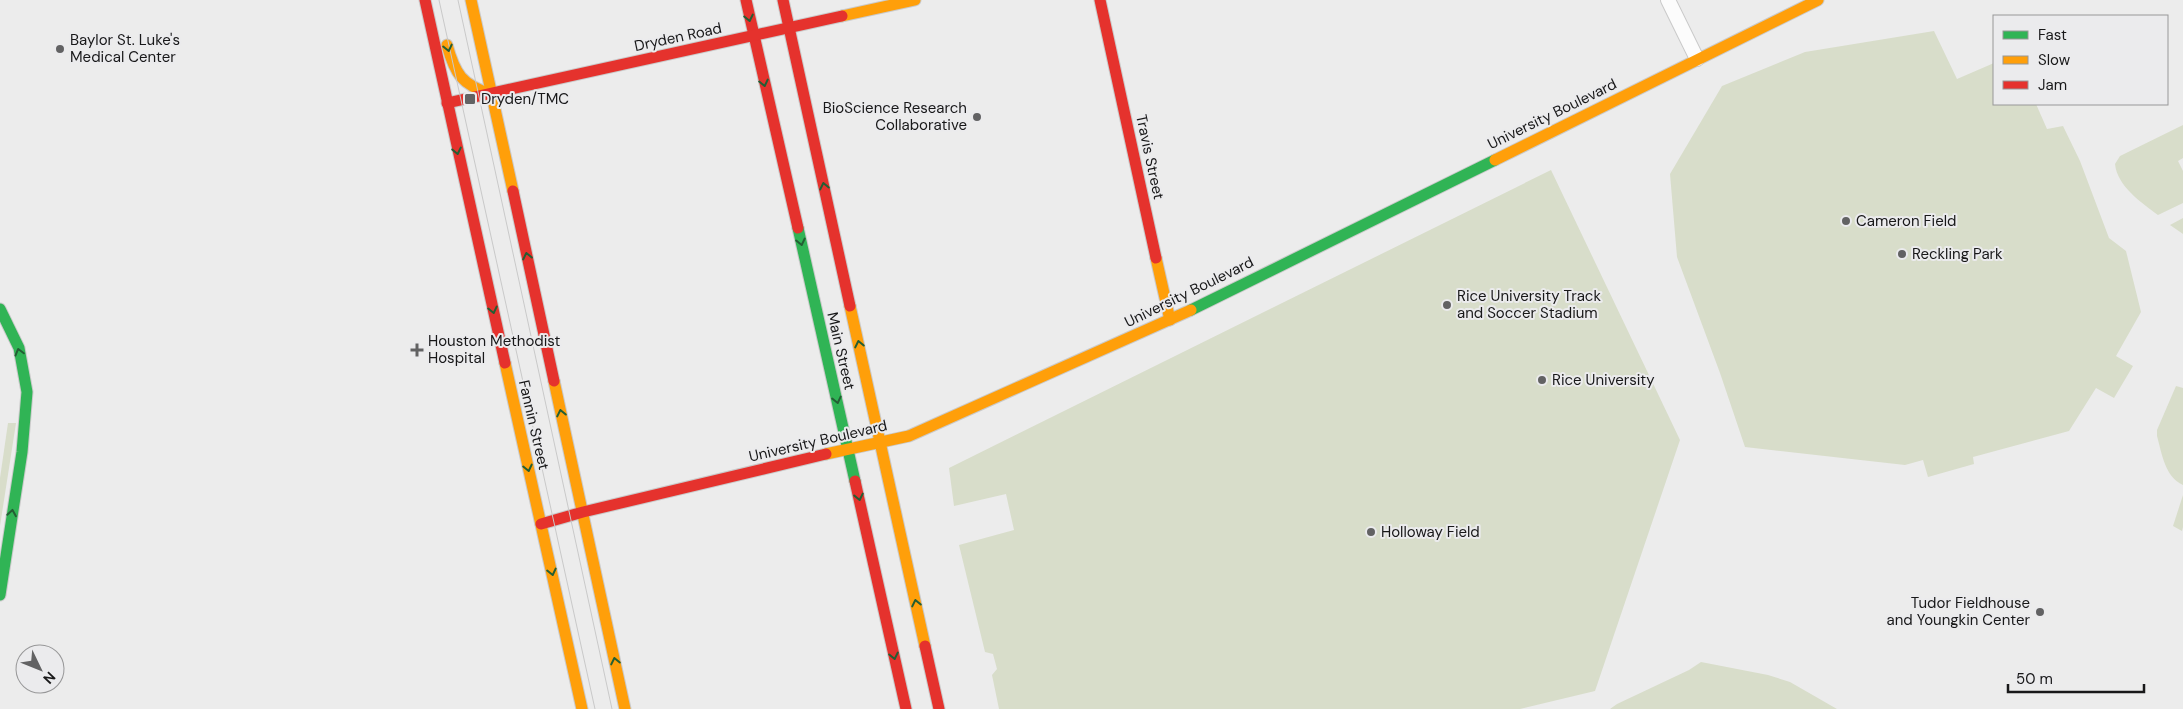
<svg xmlns="http://www.w3.org/2000/svg" width="2183" height="709" viewBox="0 0 2183 709" font-family="'DM Sans',sans-serif">
	<rect width="100%" height="100%" fill="#ececec"/>
	<g fill="#d8ddca">
		<path d="M1934,31l23,48 37,-16v41h42l11,25 16,-3 17,35 29,77 17,13 15,61 -25,44 17,10 -19,32 -18,-10 -27,43 -96,26 1,7 -46,13 -5,-17 -18,5 -160,-18 -25,-74 -43,-116 -7,-83 52,-88 83,-34z"/>
		<path d="M2183,125v33l-5,3 5,10v32l-25,12c-16,-12 -41,-29 -43,-51l5,-8z"/>
		<path d="M1551,170l129,270 -85,251 -75,18h-521l-7,-34 5,-6 -4,-15 -8,-2 -26,-107 55,-15 -8,-36 -52,12 -5,-38z"/>
		<path d="M2183,218v16l-13,-9z"/>
		<path d="M2176,386l7,2v97c-18,-8 -21,-31 -26,-49v-6z"/>
		<path d="M8,423h8l-16,103v-48z"/>
		<path d="M2183,495v32l-1,4 -9,-5z"/>
		<path d="M1701,662l67,13 22,7 47,27h-227l7,-5 72,-34z"/>
	</g>
	<g fill="none" stroke-linecap="round" stroke-linejoin="round">
		<defs>
			<path id="street" d="M1668,0l29,59"/>
			<g id="fast">
				<path d="M798,228l57,253"/>
				<path d="M0,309l19,39 8,44 -5,60 -22,143"/>
				<path d="M1191,310l304,-150"/>
			</g>
			<g id="slow">
				<path d="M471,0l42,191"/>
				<path d="M842,16l73,-16"/>
				<path d="M447,45c8,29 15,40 44,49"/>
				<path d="M1495,160l323,-160"/>
				<path d="M1156,258l14,62"/>
				<path d="M850,306l75,340"/>
				<path d="M505,363l77,346"/>
				<path d="M554,381l71,328"/>
				<path d="M826,454l83,-18 282,-126"/>
			</g>
			<g id="jam">
				<path d="M425,0l80,363"/>
				<path d="M746,0l52,228"/>
				<path d="M783,0l67,306"/>
				<path d="M1100,0l56,258"/>
				<path d="M447,103l395,-87"/>
				<path d="M513,191l41,190"/>
				<path d="M855,481l51,228"/>
				<path d="M541,524l42,-12 243,-58"/>
				<path d="M925,646l14,63"/>
			</g>
		</defs>
		<use href="#street" stroke="#cacaca" stroke-width="16"/>
		<use href="#fast" stroke="#cacaca" stroke-width="13"/>
		<use href="#slow" stroke="#cacaca" stroke-width="13"/>
		<use href="#jam" stroke="#cacaca" stroke-width="13"/>
		<use href="#street" stroke="#fcfcfc" stroke-width="14"/>
		<use href="#fast" stroke="#30b455" stroke-width="11"/>
		<use href="#slow" stroke="#ff9f0a" stroke-width="11"/>
		<use href="#jam" stroke="#e5322d" stroke-width="11"/>
		<g stroke="#c9c9c9" stroke-width="1">
			<path d="M439,0l156,709"/>
			<path d="M458,0l154,709"/>
		</g>
	</g>
	<defs><path id="oneway-chevron" d="M-2-3.5L2.5 0L-2 3.5" fill="none" stroke-width="1.6" stroke-linecap="round" stroke-linejoin="round" transform="scale(1.25)"/></defs>
	<g stroke="#235e34">
		<use href="#oneway-chevron" transform="translate(749 18) rotate(78)"/>
		<use href="#oneway-chevron" transform="translate(448 48) rotate(77)"/>
		<use href="#oneway-chevron" transform="translate(764 83) rotate(77)"/>
		<use href="#oneway-chevron" transform="translate(457 151) rotate(78)"/>
		<use href="#oneway-chevron" transform="translate(824 186) rotate(-102)"/>
		<use href="#oneway-chevron" transform="translate(801 242) rotate(77)"/>
		<use href="#oneway-chevron" transform="translate(527 256) rotate(-102)"/>
		<use href="#oneway-chevron" transform="translate(493 310) rotate(77)"/>
		<use href="#oneway-chevron" transform="translate(859 344) rotate(-102)"/>
		<use href="#oneway-chevron" transform="translate(19 352) rotate(-105)"/>
		<use href="#oneway-chevron" transform="translate(837 400) rotate(77)"/>
		<use href="#oneway-chevron" transform="translate(561 413) rotate(-102)"/>
		<use href="#oneway-chevron" transform="translate(528 468) rotate(77)"/>
		<use href="#oneway-chevron" transform="translate(859 497) rotate(78)"/>
		<use href="#oneway-chevron" transform="translate(12 513) rotate(-81)"/>
		<use href="#oneway-chevron" transform="translate(552 572) rotate(77)"/>
		<use href="#oneway-chevron" transform="translate(916 603) rotate(-102)"/>
		<use href="#oneway-chevron" transform="translate(894 656) rotate(78)"/>
		<use href="#oneway-chevron" transform="translate(615 661) rotate(-102)"/>
	</g>
	<g fill="#626263" stroke="#ebebed" stroke-width="2">
		<circle cx="60" cy="49" r="5"/>
		<rect x="464" y="93" width="12" height="12" rx="2.5"/>
		<circle cx="977" cy="117" r="5"/>
		<circle cx="1846" cy="221" r="5"/>
		<circle cx="1902" cy="254" r="5"/>
		<circle cx="1447" cy="305" r="5"/>
		<path d="M414.5 342.5h5v5h5v5h-5v5h-5v-5h-5v-5h5z"/>
		<circle cx="1542" cy="380" r="5"/>
		<circle cx="1371" cy="532" r="5"/>
		<circle cx="2040" cy="612" r="5"/>
	</g>
	<g text-anchor="middle" dominant-baseline="central" stroke-width="4" stroke-linejoin="round" paint-order="stroke">
		<g font-size="15" fill="#181819" stroke="#ebebed">
			<text transform="translate(678 37) rotate(-12)">Dryden Road</text>
			<text transform="translate(1552 114) rotate(-26)">University Boulevard</text>
			<text transform="translate(1150 157) rotate(78)">Travis Street</text>
			<text transform="translate(1189 292) rotate(-26)">University Boulevard</text>
			<text transform="translate(841 351) rotate(77)">Main Street</text>
			<text transform="translate(534 425) rotate(77)">Fannin Street</text>
			<text transform="translate(818 441) rotate(-13)">University Boulevard</text>
		</g>
		<g font-size="15" fill="#181819" stroke="#ebebed" text-anchor="start">
			<text x="70" y="40">Baylor St. Luke's<tspan x="70" dy="17">Medical Center</tspan></text>
			<text x="481" y="99">Dryden/TMC</text>
			<text x="967" y="108" text-anchor="end">BioScience Research<tspan x="967" dy="17">Collaborative</tspan></text>
			<text x="1856" y="221">Cameron Field</text>
			<text x="1912" y="254">Reckling Park</text>
			<text x="1457" y="296">Rice University Track<tspan x="1457" dy="17">and Soccer Stadium</tspan></text>
			<text x="428" y="341">Houston Methodist<tspan x="428" dy="17">Hospital</tspan></text>
			<text x="1552" y="380">Rice University</text>
			<text x="1381" y="532">Holloway Field</text>
			<text x="2030" y="603" text-anchor="end">Tudor Fieldhouse<tspan x="2030" dy="17">and Youngkin Center</tspan></text>
		</g>
	</g>
	<rect x="1993" y="15" width="175" height="90" fill="#ebebed" stroke="#979798"/>
	<rect x="2003" y="31" width="25" height="8" fill="#30b455" stroke="#979798"/>
	<text x="2038" y="40" font-size="15" fill="#181819">Fast</text>
	<rect x="2003" y="56" width="25" height="8" fill="#ff9f0a" stroke="#979798"/>
	<text x="2038" y="65" font-size="15" fill="#181819">Slow</text>
	<rect x="2003" y="81" width="25" height="8" fill="#e5322d" stroke="#979798"/>
	<text x="2038" y="90" font-size="15" fill="#181819">Jam</text>
	<g transform="translate(40 669) rotate(133)"><circle r="24" fill="#ebebed" stroke="#979798"/>
	<path d="M0-4L9 19L0 12L-9 19Z" fill="#626263"/>
	<text y="-8" font-size="14" font-weight="bold" text-anchor="middle" fill="#181819">N</text>
	</g>
	<path d="M2008 684v8h136v-8" fill="none" stroke="#181819" stroke-width="2.5"/>
	<text x="2016" y="684" font-size="15" fill="#181819" stroke="#ebebed" stroke-width="4" paint-order="stroke">50 m</text>
</svg>
